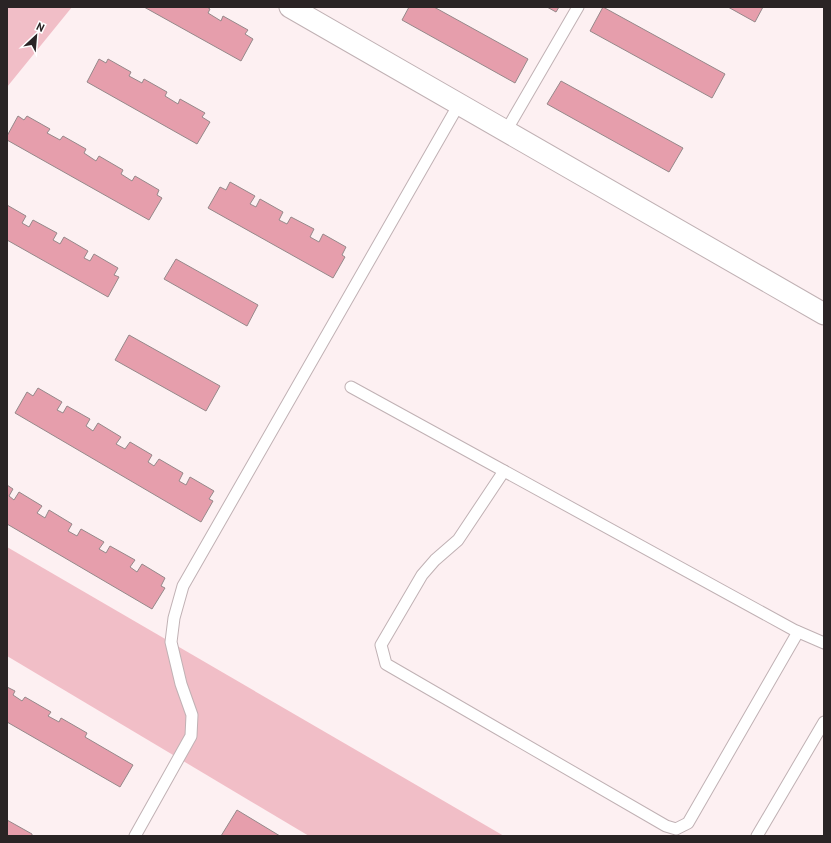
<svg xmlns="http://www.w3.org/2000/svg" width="831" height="843" viewBox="0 0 831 843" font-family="'PT Sans',sans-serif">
	<rect width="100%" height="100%" fill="#fdf0f2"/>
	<g fill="#f1bec7">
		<path d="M7,7h65l-65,80z"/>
		<path d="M7,547l497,289h-195l-302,-180z"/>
	</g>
	<g fill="#e69eac" stroke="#96888a">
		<path d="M144,7h63l3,2 -2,4 13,8 2,-5 25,14 -3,4 8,5 -12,22z"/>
		<path d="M409,7h25l94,52 -13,24 -113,-63z"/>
		<path d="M547,7h12l-3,5z"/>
		<path d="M603,7l122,67 -13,24 -122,-67z"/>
		<path d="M728,7h35l-8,15z"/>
		<path d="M99,59l7,4 2,-4 23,13 -2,4 13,7 2,-4 23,13 -2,4 13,8 2,-5 25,14 -3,4 8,5 -13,22 -110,-62z"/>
		<path d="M561,81l122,67 -14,24 -122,-68z"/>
		<path d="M18,116l6,4 3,-4 23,13 -3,4 13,7 3,-4 23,13 -2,4 12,8 3,-5 24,14 -2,4 11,7 3,-5 24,14 -2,5 5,3 -13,22 -142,-80v-4z"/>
		<path d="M230,182l25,14 -5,8 6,3 4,-8 23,13 -4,8 8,4 4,-7 23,12 -4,8 9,5 4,-8 23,13 -4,8 3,2 -12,21 -125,-70 12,-21 6,3z"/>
		<path d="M7,205l19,11 -4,7 7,4 4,-7 24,13 -4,7 7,4 4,-7 24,14 -4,7 6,3 4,-7 24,14 -4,7 5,2 -11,20 -101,-57z"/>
		<path d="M176,259l82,46 -11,21 -83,-47z"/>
		<path d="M129,335l91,51 -14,25 -91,-51z"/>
		<path d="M38,388l24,14 -5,8 6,3 4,-7 23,13 -4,7 7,5 5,-8 23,14 -5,7 9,5 5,-7 22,13 -4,7 6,4 5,-7 24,14 -4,8 7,4 4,-8 24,14 -5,8 4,2 -12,21 -186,-109 12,-21 6,4z"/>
		<path d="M7,485l6,4 -4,7 5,4 5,-8 23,14 -5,7 8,5 4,-8 23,14 -4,7 9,5 4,-7 23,13 -5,7 7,4 4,-7 25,14 -5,7 7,5 5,-8 23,14 -4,8 4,2 -13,21 -145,-85z"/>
		<path d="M7,687l8,4 -2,4 9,6 3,-4 26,15 -3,4 11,6 2,-4 26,15 -2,4 48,28 -13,22 -113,-65z"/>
		<path d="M237,810l43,26h-59z"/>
		<path d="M7,820l25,14v2h-25z"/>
	</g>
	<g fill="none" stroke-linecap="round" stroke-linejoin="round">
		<defs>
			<g id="service">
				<path d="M506,131l72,-124"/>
				<path d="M351,387l443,243 30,13"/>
				<path d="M504,471l-46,69 -23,20 -13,15 -41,70 5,19 280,162 10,3 12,-6 110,-191"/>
				<path d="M135,836l56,-100 1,-21 -11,-31 -10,-42 3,-24 9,-32 276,-482"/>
				<path d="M757,836l67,-114"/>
			</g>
			<path id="minor" d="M290,7l534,307"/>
		</defs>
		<use href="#service" stroke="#c0b1b4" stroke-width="13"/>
		<use href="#minor" stroke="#c0b1b4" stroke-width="23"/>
		<use href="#service" stroke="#fff" stroke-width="11"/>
		<use href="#minor" stroke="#fff" stroke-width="21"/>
	</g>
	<rect width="831" height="843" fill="none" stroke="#2a2425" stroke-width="16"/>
	<g transform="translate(36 36) rotate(26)" stroke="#ffffff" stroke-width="3" paint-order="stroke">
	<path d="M0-3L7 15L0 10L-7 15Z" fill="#2a2425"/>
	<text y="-6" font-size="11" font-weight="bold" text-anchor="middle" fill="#2a2425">N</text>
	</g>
</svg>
